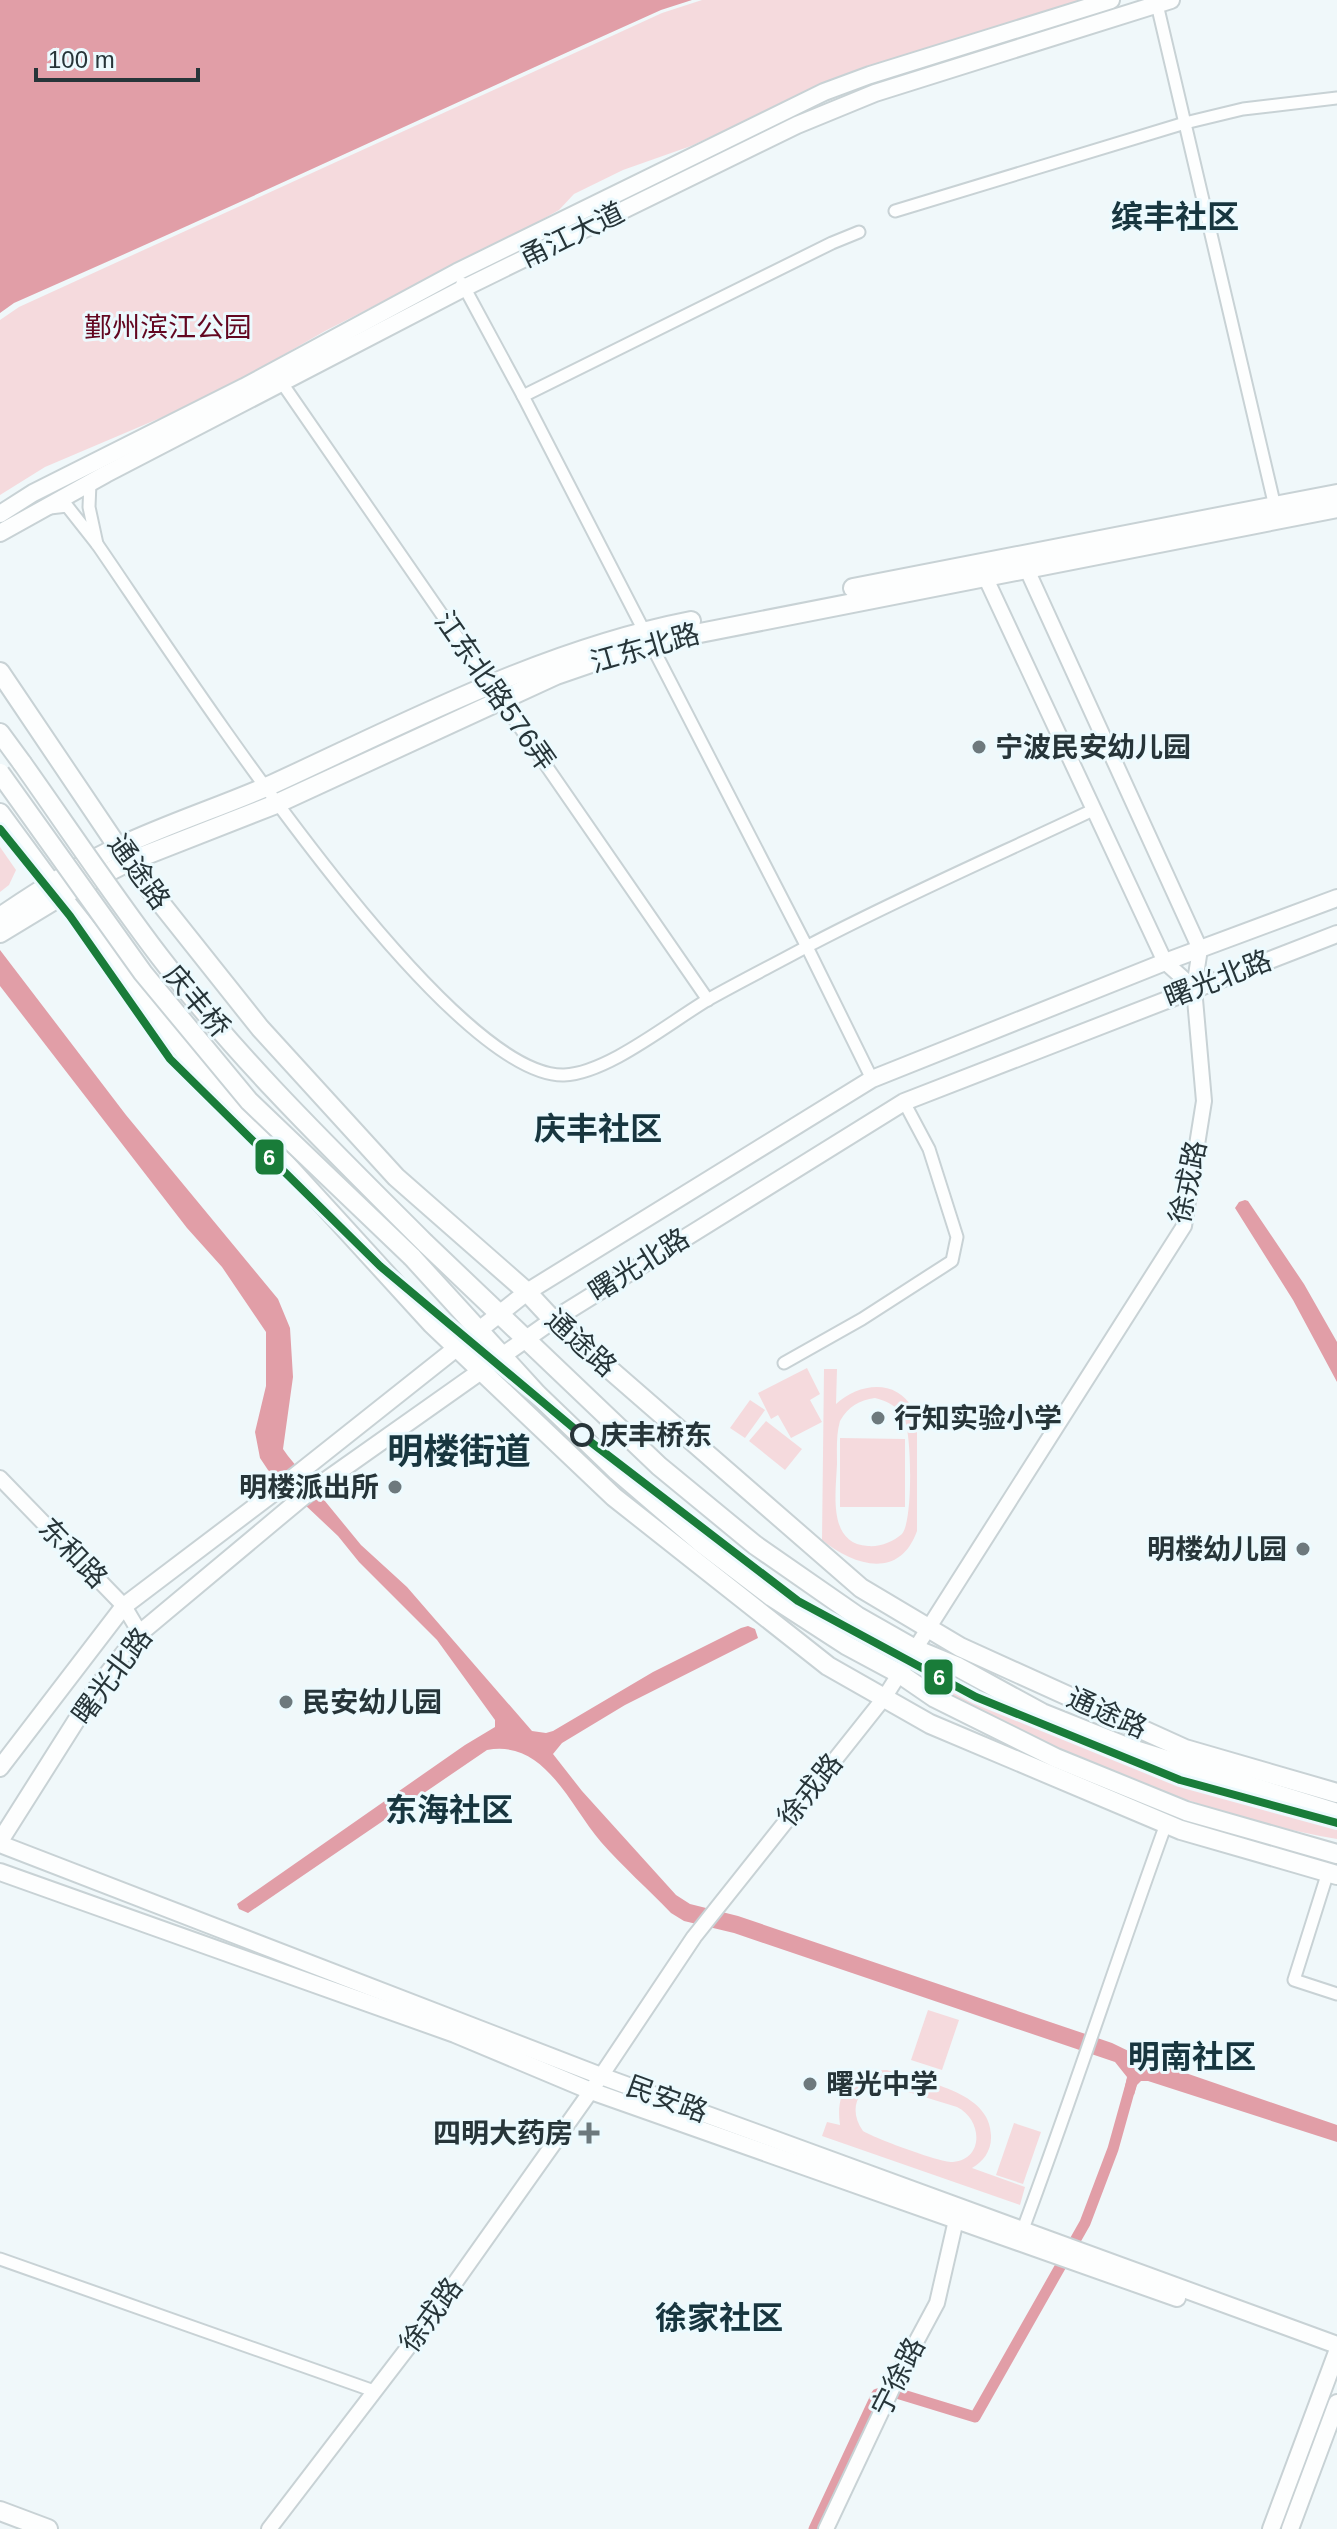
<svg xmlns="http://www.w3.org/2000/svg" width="1337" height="2529" viewBox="0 0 1337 2529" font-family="Helvetica,'Noto Sans SC',sans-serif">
	<rect width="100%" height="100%" fill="#f0f8fa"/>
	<g fill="#f5dadd" fill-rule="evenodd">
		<path d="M702,0h391l-267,83 -135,63 -68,24 -49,24 -15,16 -30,17 -204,104 -113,65 -167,71 -45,28v-175l19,-13 643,-294z"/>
		<path d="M0,847l16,23 -7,15 -9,7z"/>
		<path d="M807,1368l13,26 -10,6 12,22 -31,16 -13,-23 -7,4 -13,-26z"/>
		<path d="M824,1369h13l-1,35c23,-21 60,-26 77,5h4v122c-18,50 -64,34 -95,9zM875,1398c12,3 23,8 29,20 8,15 9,104 -2,116 -9,8 -22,13 -34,12 -41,-2 -32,-54 -31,-82 0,-14 -1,-29 3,-43 8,-14 19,-21 35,-23z"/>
		<path d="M750,1400l15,10 -20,28 -15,-10z"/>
		<path d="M766,1421l36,28 -17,21 -36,-29z"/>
		<path d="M840,1438l65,1v68h-65z"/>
		<path d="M949,1679l106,53 38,10 129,47 115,35v15c-139,-24 -271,-83 -395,-149z"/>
		<path d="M928,2010l31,10 -17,50 -31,-10z"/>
		<path d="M887,2070c36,12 106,21 104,68 0,13 -8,24 -19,30l53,19 -5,18 -198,-69 5,-14 13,3c-5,-34 11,-56 47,-55zM879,2083l78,24c25,12 28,52 -4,55 -12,1 -79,-24 -90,-31 -14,-19 -8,-42 16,-48z"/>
		<path d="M1014,2123l27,9 -18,52 -27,-9z"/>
	</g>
	<g fill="#e19ea7">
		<path d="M0,0h692l-31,10c-216,97 -430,198 -647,293l-14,10z"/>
		<path d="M0,950l126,165 152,184 12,29 3,49 -10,72 5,7 73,89 46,42 125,144 14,2 7,-2 100,-59 88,-44 7,-2 7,3 3,9 -133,67 -63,38 -9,11 29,37 94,104 14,9 48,12 374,127 33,16 192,66v17l-189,-61h-7l-4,4 -3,10 -10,-3 3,-15 -12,-15 -381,-129 -50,-12 -13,-8c-23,-24 -48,-46 -70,-71 -31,-36 -56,-103 -114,-92l-239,163 -9,-4 -2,-5 228,-159 30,-18v-7l-58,-80 -78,-78 -21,-26 -70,-66 -8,-12 -5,-26 11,-46v-54l-44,-65 -35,-39 -187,-242z"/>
		<path d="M1245,1200l3,1 56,83 33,58v40l-44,-82 -58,-92 4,-6z"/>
	</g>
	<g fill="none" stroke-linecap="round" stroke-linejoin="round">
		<path stroke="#e19ea7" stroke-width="11" d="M814,2529l63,-135 13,-3 85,26 110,-194 28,-74 19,-68"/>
		<defs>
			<g id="minor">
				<path d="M1156,0l120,511"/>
				<path d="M895,211l290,-88 58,-14 94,-11"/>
				<path d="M462,283l61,113 284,551 65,132"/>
				<path d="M282,383l426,617"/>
				<path d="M523,396l309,-153 27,-11"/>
				<path d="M50,508l17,-2 30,38 -8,-37 1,-24"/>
				<path d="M97,544c71,102 346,534 467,531 44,-2 106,-53 145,-76 32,-18 66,-35 99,-53 93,-49 190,-91 285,-136"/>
				<path d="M784,1363l78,-44 90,-58 5,-24 -28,-88 -25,-47"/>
				<path d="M1328,1872l-34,108 43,14"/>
				<path d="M1023,2229c50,-134 94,-270 143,-405"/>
				<path d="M0,2259l374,132"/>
			</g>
			<g id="tertiary">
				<path d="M982,570l183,392 29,26"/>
				<path d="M0,1478l124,128 16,27"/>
				<path d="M269,2529l154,-201 168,-237 103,-154 190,-239 300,-472 20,-125 -10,-113 6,-39 -176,-386"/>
				<path d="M826,2529l75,-159 36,-67 19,-83"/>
			</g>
			<g id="secondary">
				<path d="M0,514l33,-21 211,-106 213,-115 367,-180 46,-17 241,-75"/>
				<path d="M0,533l106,-59 358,-186 333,-163 78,-32 296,-93"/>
				<path d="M0,1768l124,-162 161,-122 242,-192 345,-213 293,-117 172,-64"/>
				<path d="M0,1841l98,-155 42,-53 164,-137 249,-176 351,-218 433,-168"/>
				<path d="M0,1844l601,232 736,269"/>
				<path d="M0,1872l455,162 136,57 586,207"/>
				<path d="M1271,2529l66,-177"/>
				<path d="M1290,2529l47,-126"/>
			</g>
			<g id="primary">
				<path d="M853,588l484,-94"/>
				<path d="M0,672l128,190 132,166 136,149 131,115 26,28 308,268 99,59 225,102 152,44"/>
				<path d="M0,733l22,30"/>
				<path d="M0,813l61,83 131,165 240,263 182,173 214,169 102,58 251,106 156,45"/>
				<path d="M0,917c38,-26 79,-52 121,-71 49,-23 102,-40 152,-62 135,-62 270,-134 418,-163"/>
				<path d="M0,933l61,-37 67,-34 148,-58 280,-129 93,-32 688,-135"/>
				<path d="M425,1243l234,223 96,79 102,71 58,33 41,17 86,47 90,36 205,64"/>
				<path d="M412,1257l125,137 80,77 83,71 72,55 74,48 54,29 35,24 121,60 130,53 151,43"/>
				<path d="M0,2511l48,18"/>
			</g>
		</defs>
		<use href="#minor" stroke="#c8d2d5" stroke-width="15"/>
		<use href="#tertiary" stroke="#c8d2d5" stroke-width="18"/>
		<use href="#secondary" stroke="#c8d2d5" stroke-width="20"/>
		<use href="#primary" stroke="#c8d2d5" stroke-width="22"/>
		<use href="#minor" stroke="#fdfefe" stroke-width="11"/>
		<use href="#tertiary" stroke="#fdfefe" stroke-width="14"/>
		<use href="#secondary" stroke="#fdfefe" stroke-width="16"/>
		<use href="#primary" stroke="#fdfefe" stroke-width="18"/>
		<defs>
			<g id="primary-bridge">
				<path d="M22,763c46,65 90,131 138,194 79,103 173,194 265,286"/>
				<path d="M0,773l143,200 106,128 163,156"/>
			</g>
		</defs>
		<use href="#primary-bridge" stroke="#c8d2d5" stroke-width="22" stroke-linecap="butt"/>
		<use href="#primary-bridge" stroke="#fdfefe" stroke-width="18"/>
		<defs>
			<path id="metro-1" d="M0,829l70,87 100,143 210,207 208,174 210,161 178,96 204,83 157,43"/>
		</defs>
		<use href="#metro-1" stroke="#ecfafe" stroke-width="14"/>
		<use href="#metro-1" stroke="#197c39" stroke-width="8"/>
	</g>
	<g fill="#6d797d" stroke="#ecfafe" stroke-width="3">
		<circle cx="979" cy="747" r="8"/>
		<circle cx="878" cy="1418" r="8"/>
		<circle cx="395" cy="1487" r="8"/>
		<circle cx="1303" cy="1549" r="8"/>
		<circle cx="286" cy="1702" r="8"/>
		<circle cx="810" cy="2084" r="8"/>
		<path d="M585 2121h8v8h8v8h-8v8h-8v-8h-8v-8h8z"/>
	</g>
	<circle fill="#ecfafe" stroke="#273539" stroke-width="4" cx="582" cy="1435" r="10"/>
	<g text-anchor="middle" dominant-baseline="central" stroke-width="6" stroke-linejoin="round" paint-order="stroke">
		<g font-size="28" fill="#273539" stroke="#ecfafe">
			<text transform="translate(572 235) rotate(-26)">甬江大道</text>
			<text transform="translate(645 648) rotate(-16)">江东北路</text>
			<text transform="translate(495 691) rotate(55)">江东北路576弄</text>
			<text transform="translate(139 872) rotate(54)">通途路</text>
			<text transform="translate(1218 979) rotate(-21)">曙光北路</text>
			<text transform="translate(197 1001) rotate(50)">庆丰桥</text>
			<text transform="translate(1188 1182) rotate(-78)">徐戎路</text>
			<text transform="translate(639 1265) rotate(-32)">曙光北路</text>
			<text transform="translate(581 1343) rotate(42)">通途路</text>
			<text transform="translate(73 1553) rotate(46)">东和路</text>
			<text transform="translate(112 1676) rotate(-53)">曙光北路</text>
			<text transform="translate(1107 1713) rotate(24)">通途路</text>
			<text transform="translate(810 1790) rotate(-51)">徐戎路</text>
			<text transform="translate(667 2099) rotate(20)">民安路</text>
			<text transform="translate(431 2315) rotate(-54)">徐戎路</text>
			<text transform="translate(898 2377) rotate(-63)">宁徐路</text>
		</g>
		<g font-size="28" fill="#630721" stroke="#ecfafe">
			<text x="168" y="327">鄞州滨江公园</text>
		</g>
		<g font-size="28" font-weight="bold" fill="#273539" stroke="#ecfafe" text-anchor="start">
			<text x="995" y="747">宁波民安幼儿园</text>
			<text x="894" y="1418">行知实验小学</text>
			<text x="379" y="1487" text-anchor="end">明楼派出所</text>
			<text x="1287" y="1549" text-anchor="end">明楼幼儿园</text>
			<text x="302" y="1702">民安幼儿园</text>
			<text x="826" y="2084">曙光中学</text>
			<text x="573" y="2133" text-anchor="end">四明大药房</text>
		</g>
		<g font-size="28" font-weight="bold" fill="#273539" stroke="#ecfafe" text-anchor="start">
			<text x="600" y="1435">庆丰桥东</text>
		</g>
		<g font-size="32" font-weight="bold" fill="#18363f" stroke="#ecfafe">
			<text x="1175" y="217">缤丰社区</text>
			<text x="598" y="1129">庆丰社区</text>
			<text x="449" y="1810">东海社区</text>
			<text x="1192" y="2057">明南社区</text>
			<text x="719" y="2318">徐家社区</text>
		</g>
		<g font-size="36" font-weight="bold" fill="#18363f" stroke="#ecfafe">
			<text x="459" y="1451">明楼街道</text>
		</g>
	</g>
	<g stroke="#ecfafe" stroke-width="3">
		<rect x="254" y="1138" width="31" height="38" rx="8" fill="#197c39"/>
		<rect x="923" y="1658" width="31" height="38" rx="8" fill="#197c39"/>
	</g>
	<g font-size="22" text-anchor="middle" font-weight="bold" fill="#fff">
		<text x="269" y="1165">6</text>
		<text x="939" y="1685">6</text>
	</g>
	<path d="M36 68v12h162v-12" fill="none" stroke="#273539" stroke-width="4"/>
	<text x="48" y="68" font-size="24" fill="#273539" stroke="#ecfafe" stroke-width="6" paint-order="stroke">100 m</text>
</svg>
